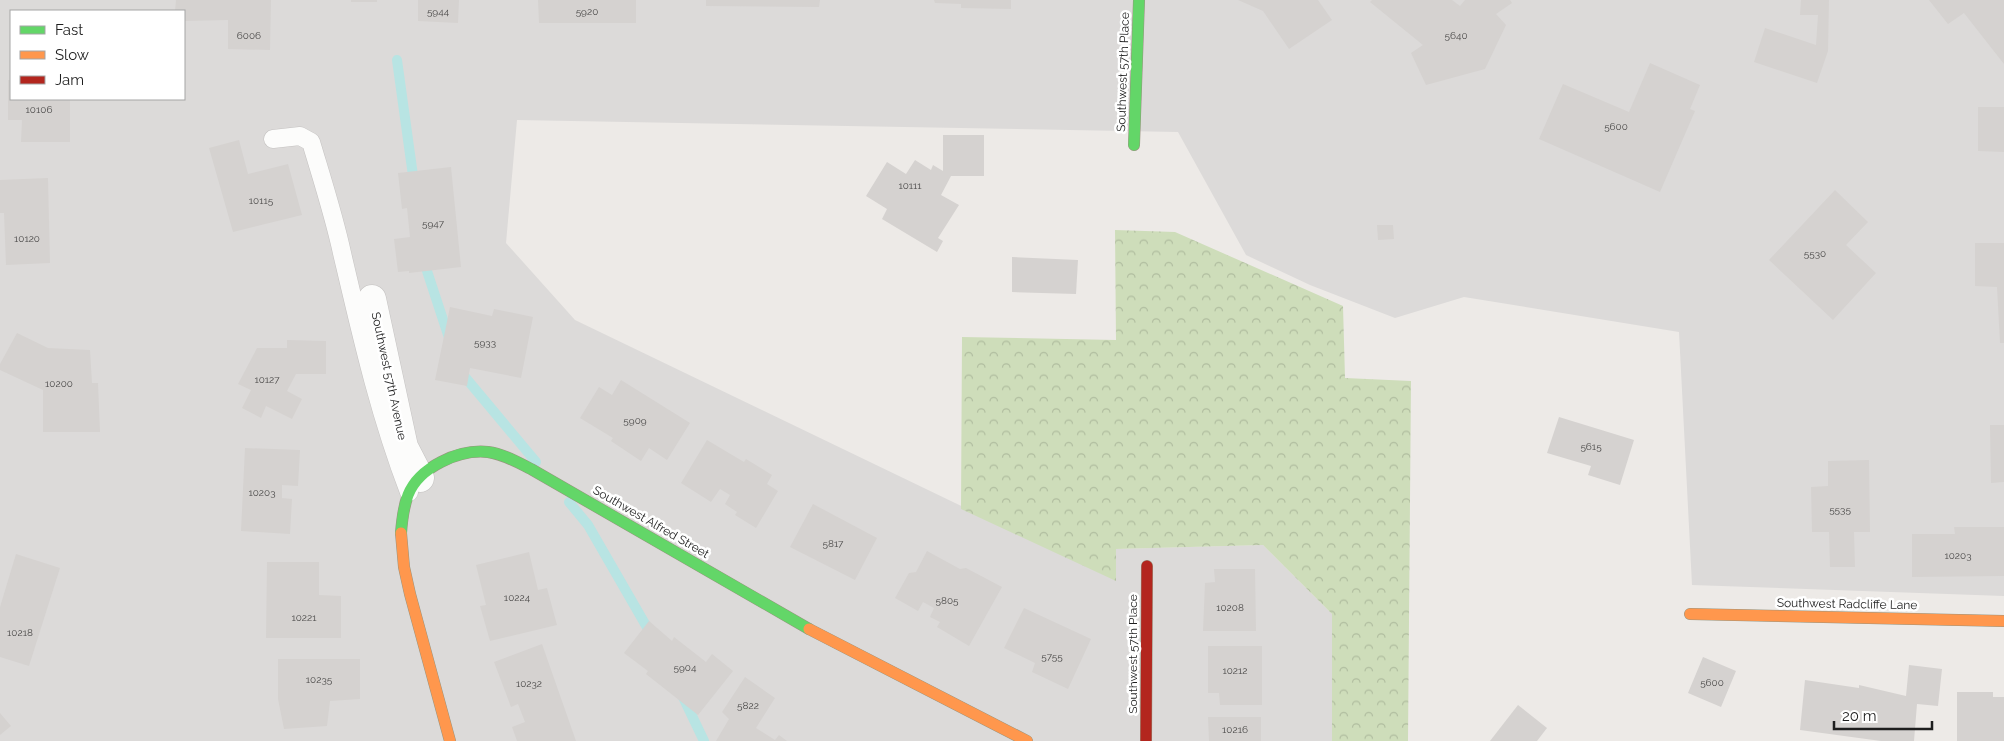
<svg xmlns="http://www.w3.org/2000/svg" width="2004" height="741" viewBox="0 0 2004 741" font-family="Raleway,sans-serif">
	<defs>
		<pattern id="forest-crowns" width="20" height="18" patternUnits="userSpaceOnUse" patternTransform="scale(1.25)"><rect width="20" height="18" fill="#ceddba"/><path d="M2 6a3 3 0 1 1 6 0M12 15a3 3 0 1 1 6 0" fill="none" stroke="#b0bd9f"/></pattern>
	</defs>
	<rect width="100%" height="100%" fill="#edeae7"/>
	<path fill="#dcdad9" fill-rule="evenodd" d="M0,0h2004v596l-312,-11 -13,-253 -215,-35 -69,21 -85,-33 -64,-30 -68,-123 -661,-12 -11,123 69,77 540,260v-31l148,-4 69,69v127h-1332zM11,11h173v88h-173z"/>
	<path fill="url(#forest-crowns)" d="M1115,230l60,2 168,74 2,72 66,3 -3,360h-76v-127l-69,-69 -147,4v32l-155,-72 1,-172 154,3z"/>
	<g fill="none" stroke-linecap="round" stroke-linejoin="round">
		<g stroke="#b8e4e3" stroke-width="10">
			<path d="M397,60l17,123"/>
			<path d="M425,259l2,12 23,70"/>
			<path d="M460,371l76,91"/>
			<path d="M569,502l19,23 64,111"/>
			<path d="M682,695l22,46"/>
		</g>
	</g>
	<g fill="#d5d2d0">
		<path d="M176,0h95l-1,50 -42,-1v-29l-44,1v-10h-9z"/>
		<rect x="351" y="0" width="26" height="2"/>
		<path d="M418,0h41l-1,23 -40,-2z"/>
		<path d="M538,0h98v23h-97z"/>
		<path d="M706,0h114l-1,7 -113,-1z"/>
		<path d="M934,0h77v9l-50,-1v-4l-26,-1z"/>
		<path d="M1238,0h80l14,20 -43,29 -26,-38z"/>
		<path d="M1372,0h80l8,6 5,-6h45l2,3 -16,11 10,11 -21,44 -59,16 -15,-32 12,-8 -53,-43z"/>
		<path d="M1801,0h28l-1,51 -11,32 -63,-21 11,-34 51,17 2,-30h-18z"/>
		<path d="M1929,0h75v64l-40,-51 -16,11z"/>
		<path d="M1650,63l50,22 -10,24 5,2 -35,81 -121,-53 24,-55 66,28z"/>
		<path d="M8,80h3v19h59v43h-49l1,-22h-14z"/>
		<path d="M1978,107h26v45l-26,-1z"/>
		<path d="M943,135h41v41h-33l-10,19 18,10 -21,33 5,3 -6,11 -55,-33 5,-10 -21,-13 21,-34 19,12 9,-14 16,10 2,-5 10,6z"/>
		<path d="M239,140l9,34 40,-10 14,51 -69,17 -24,-84z"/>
		<path d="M451,167l10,100 -52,6v-2l-11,1 -4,-33 16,-2 -3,-29 -5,1 -4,-36z"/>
		<path d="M48,178l2,85 -44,2 -2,-52h-4v-33z"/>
		<path d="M1835,190l33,32 -22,23 30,28 -43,47 -64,-60z"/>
		<path d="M1377,225h16l1,14 -16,1z"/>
		<path d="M1975,243h29v100h-4l-3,-56 -22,-1z"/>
		<path d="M1012,257l66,3 -2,34 -64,-2z"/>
		<path d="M450,307l42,9 2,-7 39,8 -12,61 -51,-10 -3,18 -32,-6z"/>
		<path d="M17,333l31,15 42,2 2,33h6l2,49h-57v-42l-43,-20v-6z"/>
		<path d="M287,340l39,1v33h-30l-9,17 15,8 -10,20 -26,-13 -5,12 -19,-10 9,-18 -13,-6 19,-36h30z"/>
		<path d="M621,380l69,43 -23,37 -18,-12 -8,13 -30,-20 2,-3 -33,-20 19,-31 13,8z"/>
		<path d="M1559,417l75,23 -14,45 -32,-10 3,-9 -44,-13z"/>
		<path d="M1990,425h14v57l-13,1z"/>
		<path d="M707,440l37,22 2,-3 26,16 -5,9 11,7 -22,37 -21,-13 2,-3 -12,-8 5,-9 -10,-6 -9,13 -30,-19z"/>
		<path d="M245,448l55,2 -2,36 -16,-1v13l10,1 -2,35 -49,-3z"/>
		<path d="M1869,460l1,72h-16l1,35h-25l-1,-35h-17l-1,-45 17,-1v-25z"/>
		<path d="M813,504l64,34 -22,42 -65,-33z"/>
		<path d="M1954,527h50v49l-92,1v-43h43z"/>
		<path d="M927,551l33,18 6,-1 36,19 -33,59 -32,-19 3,-5 -10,-5 4,-9 -11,-6 -5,9 -23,-13 14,-25 7,-1z"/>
		<path d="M529,552l9,38 9,-2 10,37 -67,16 -10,-35 6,-1 -10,-40z"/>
		<path d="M16,554l44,14 -31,98 -29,-9v-50z"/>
		<path d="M267,562h52v33l22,1v42h-75z"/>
		<path d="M1214,569h41l1,62h-53l2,-48 10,-1z"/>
		<path d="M1024,608l67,31 -23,50 -36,-17 3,-9 -31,-15z"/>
		<path d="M649,621l23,20 2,-4 32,25 6,-8 21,17 -35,44 -52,-41 2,-3 -24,-18z"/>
		<path d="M542,644l34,97h-59l-5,-14 13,-5 -7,-18 -7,3 -17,-45z"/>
		<path d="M1208,646h54v59h-42l-1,-12h-11z"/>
		<path d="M1703,657l33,14 -15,36 -33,-14z"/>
		<path d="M278,659h82v40l-30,2 -3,25 -43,3 -6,-30z"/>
		<path d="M1909,665l33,4 -4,37 -21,-2 -3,37h-33l-81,-11 5,-50 54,8v-3l47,11z"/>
		<path d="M745,677l30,21 -19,30 19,12 4,-5 8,6h-71l13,-22 -7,-7z"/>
		<path d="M1957,692h36v5h11v44h-47z"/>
		<path d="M1518,705l29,23 -10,13h-47z"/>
		<path d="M0,713l11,13 -11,9z"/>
		<path d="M1208,717h53v24h-52z"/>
	</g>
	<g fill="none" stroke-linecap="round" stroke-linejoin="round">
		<defs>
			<path id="lane" d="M273,139l27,-3 11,6c11,37 23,74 31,111 19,81 37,161 67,239"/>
			<path id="street" d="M372,299l32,148 16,31"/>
			<g id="fast">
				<path d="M1134,145l5,-145"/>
				<path d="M401,533c1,-13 2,-25 7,-38 11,-28 51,-46 80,-43 15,2 29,10 43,17l278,160"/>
			</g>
			<g id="slow">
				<path d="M401,533l3,34 6,27 40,147"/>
				<path d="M1690,614l314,7"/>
				<path d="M809,629l218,112"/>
			</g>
			<path id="jam" d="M1146,741l1,-175"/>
		</defs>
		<use href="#lane" stroke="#c4c2c1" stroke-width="19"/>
		<use href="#street" stroke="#c4c2c1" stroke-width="29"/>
		<use href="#fast" stroke="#98947e" stroke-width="12"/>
		<use href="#slow" stroke="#98947e" stroke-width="12"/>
		<use href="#jam" stroke="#98947e" stroke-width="12"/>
		<use href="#lane" stroke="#fcfcfb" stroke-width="18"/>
		<use href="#street" stroke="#fcfcfb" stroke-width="28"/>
		<use href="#fast" stroke="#63d668" stroke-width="11"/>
		<use href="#slow" stroke="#ff974d" stroke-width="11"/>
		<use href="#jam" stroke="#b3261e" stroke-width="11"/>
	</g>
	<g text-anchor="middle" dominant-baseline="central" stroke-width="5" stroke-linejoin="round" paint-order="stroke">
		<g font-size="10" fill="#4c4b4a">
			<text x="438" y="11">5944</text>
			<text x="587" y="11">5920</text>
			<text x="249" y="35">6006</text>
			<text x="1456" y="35">5640</text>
			<text x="39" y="109">10106</text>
			<text x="1616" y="126">5600</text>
			<text x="910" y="185">10111</text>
			<text x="261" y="200">10115</text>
			<text x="433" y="223">5947</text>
			<text x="27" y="238">10120</text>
			<text x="1815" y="253">5530</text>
			<text x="485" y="342">5933</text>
			<text x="267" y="379">10127</text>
			<text x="59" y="383">10200</text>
			<text x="635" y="420">5909</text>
			<text x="1591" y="446">5615</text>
			<text x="262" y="492">10203</text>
			<text x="1840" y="509">5535</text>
			<text x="833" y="543">5817</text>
			<text x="1958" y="555">10203</text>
			<text x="517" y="597">10224</text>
			<text x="947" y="600">5805</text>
			<text x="1230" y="607">10208</text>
			<text x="304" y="617">10221</text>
			<text x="20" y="632">10218</text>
			<text x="1052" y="656">5755</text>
			<text x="685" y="667">5904</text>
			<text x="1235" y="670">10212</text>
			<text x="319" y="679">10235</text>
			<text x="1712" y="682">5600</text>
			<text x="529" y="683">10232</text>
			<text x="748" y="705">5822</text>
			<text x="1235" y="729">10216</text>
		</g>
		<g font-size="12" fill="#1e1e1e" stroke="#fff">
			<text transform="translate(1123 72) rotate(-88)">Southwest 57th Place</text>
			<text transform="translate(389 376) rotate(78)">Southwest 57th Avenue</text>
			<text transform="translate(651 522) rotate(30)">Southwest Alfred Street</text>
			<text transform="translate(1847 604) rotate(1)">Southwest Radcliffe Lane</text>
			<text transform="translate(1133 654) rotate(-90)">Southwest 57th Place</text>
		</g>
	</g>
	<rect x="10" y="10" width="175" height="90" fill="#ffffff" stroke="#a5a5a5"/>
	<rect x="20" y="26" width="25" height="8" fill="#63d668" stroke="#a5a5a5"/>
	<text x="55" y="35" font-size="15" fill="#1e1e1e">Fast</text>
	<rect x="20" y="51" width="25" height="8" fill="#ff974d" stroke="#a5a5a5"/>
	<text x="55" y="60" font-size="15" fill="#1e1e1e">Slow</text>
	<rect x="20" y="76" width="25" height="8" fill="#b3261e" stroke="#a5a5a5"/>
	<text x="55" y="85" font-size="15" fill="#1e1e1e">Jam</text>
	<path d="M1834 721v8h98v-8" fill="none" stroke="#1e1e1e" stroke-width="2.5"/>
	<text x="1842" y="721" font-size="15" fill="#1e1e1e" stroke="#ffffff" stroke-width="4" paint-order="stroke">20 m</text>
</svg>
